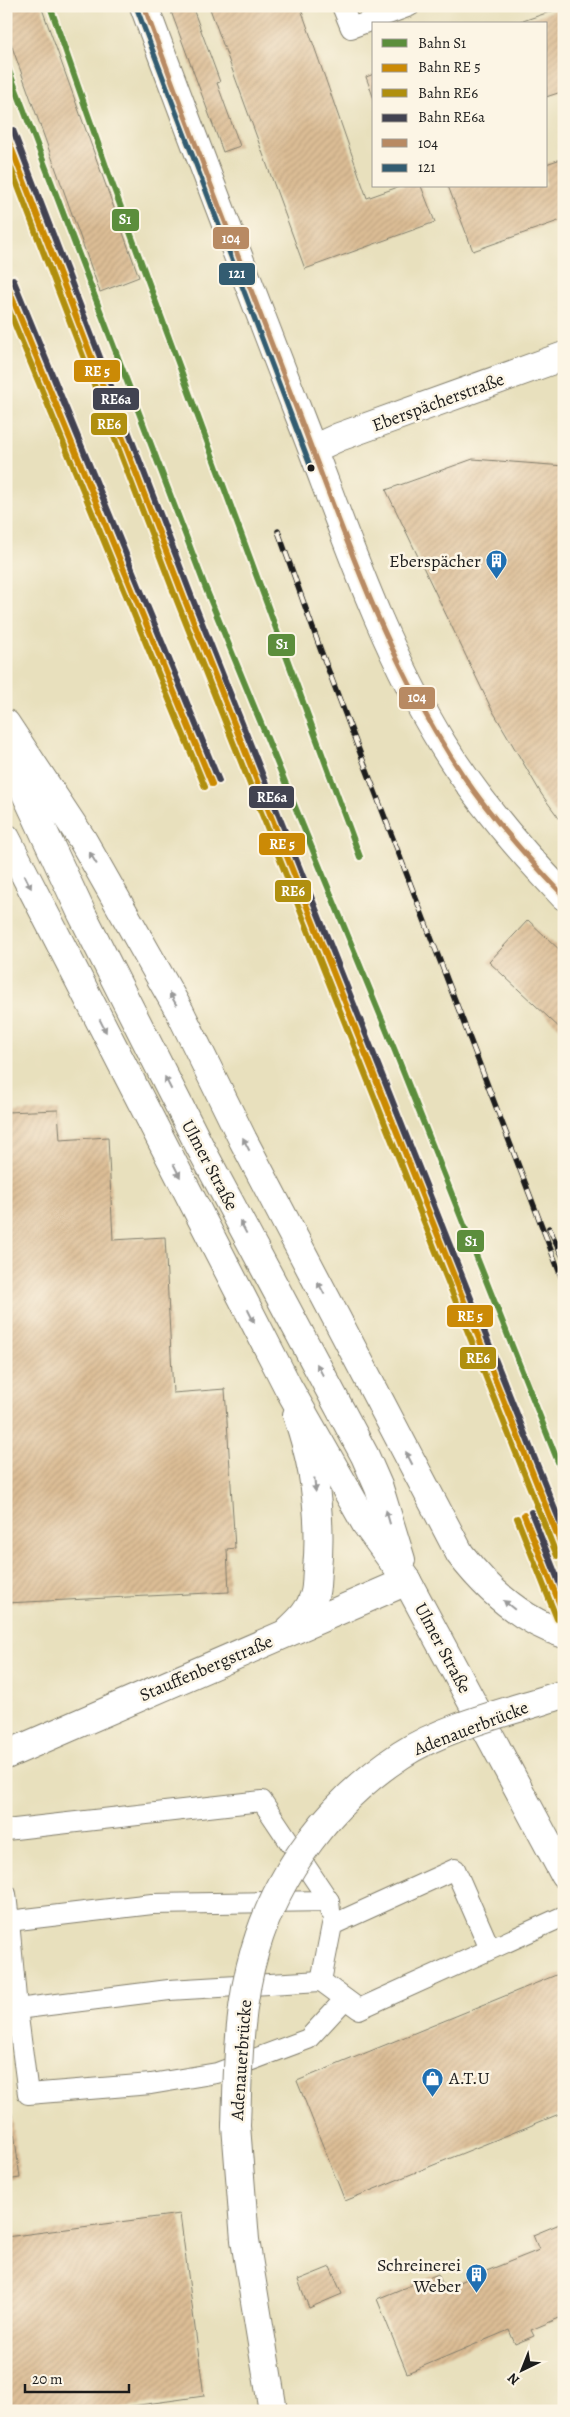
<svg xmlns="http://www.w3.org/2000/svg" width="570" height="2417" viewBox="0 0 570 2417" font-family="Alegreya,serif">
	<defs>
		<pattern id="building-hatch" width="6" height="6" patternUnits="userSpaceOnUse" patternTransform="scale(1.25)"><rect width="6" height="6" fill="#dcbd95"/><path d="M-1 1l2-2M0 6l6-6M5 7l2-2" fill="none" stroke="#bca280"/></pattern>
	</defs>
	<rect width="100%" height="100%" fill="#fcf5e5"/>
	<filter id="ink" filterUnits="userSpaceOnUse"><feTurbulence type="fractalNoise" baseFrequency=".02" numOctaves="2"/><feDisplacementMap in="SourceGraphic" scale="10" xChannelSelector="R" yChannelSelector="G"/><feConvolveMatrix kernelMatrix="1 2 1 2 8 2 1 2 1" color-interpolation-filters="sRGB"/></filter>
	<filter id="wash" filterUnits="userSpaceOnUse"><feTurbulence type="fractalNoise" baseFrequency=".0096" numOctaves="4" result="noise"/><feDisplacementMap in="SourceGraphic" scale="20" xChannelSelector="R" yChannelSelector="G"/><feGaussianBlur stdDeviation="1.12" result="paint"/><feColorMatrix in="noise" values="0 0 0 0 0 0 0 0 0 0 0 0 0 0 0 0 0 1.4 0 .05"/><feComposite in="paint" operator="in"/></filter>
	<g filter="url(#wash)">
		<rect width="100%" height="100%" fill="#e8e0bd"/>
		<g id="blocks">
			<g fill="url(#building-hatch)">
				<path d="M6,6h35l98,271 -39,15 -94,-262z"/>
				<path d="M169,6h23l28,76 -3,1 23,63 -17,6z"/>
				<path d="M209,6h91l67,192 34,-12h20l14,36 -130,47z"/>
				<path d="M564,7v84l-18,6v-73l-29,-1z"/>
				<path d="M374,74v25l-8,-22z"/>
				<path d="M564,158v61l-91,32 -25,-65h98v-22z"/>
				<path d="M473,459l91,7v359l-22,-30 -51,-87 -105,-218z"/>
				<path d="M528,920l36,34v78l-75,-70z"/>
				<path d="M58,1110l2,30 48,-3 5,103 52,-3 8,156 52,-4 10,159 -8,1 2,43 -223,11v-491z"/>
				<path d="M561,1973l3,7v132l-219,89 -48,-120z"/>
				<path d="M6,2069l14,109 -14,2z"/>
				<path d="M180,2214l24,182 -108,15h-90v-174z"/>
				<path d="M562,2223l2,93 -33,14 3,6 -19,8 -6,-14 -102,43 -30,-74 61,-25 6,14 95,-38 -6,-15z"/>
				<path d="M330,2267l12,27 -33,14 -11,-28z"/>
			</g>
		</g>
	</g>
	<g filter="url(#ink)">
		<use href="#blocks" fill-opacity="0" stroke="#827e6c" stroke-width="1"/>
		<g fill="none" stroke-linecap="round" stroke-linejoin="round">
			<defs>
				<g id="lane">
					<path d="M342,6l9,22 59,-22"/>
					<path d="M6,1830l256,-29 67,100"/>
					<path d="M6,1894l3,27 143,-17 177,-3 1,10"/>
					<path d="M9,1921l8,88 11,85 123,-10 66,-11 91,-34 37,-40"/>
					<path d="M490,1949l-35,-80 -123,56 -11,56 38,28 205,-93"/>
					<path d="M17,2009l152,-19 152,-9"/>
				</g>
				<g id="street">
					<path d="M313,449l26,-12 225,-81"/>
					<path d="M289,1630c11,-10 21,-20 25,-34 3,-8 2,-18 3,-26 5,-53 -3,-106 -20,-155"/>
					<path d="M6,1755l401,-174"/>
				</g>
				<g id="secondary">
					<path d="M144,6c50,136 102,271 154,406 44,112 81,229 145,333 34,55 76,104 121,151"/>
					<path d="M6,724l76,115 98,173 63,128 217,414c27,35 60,66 104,80"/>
					<path d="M6,751l76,163 117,231 166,311 14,32 22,72"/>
					<path d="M6,838l282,549 78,137 41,57 157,293"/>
					<path d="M236,2126l9,114 28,171"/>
				</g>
			</defs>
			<use href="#lane" stroke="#827e6c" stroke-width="22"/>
			<use href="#street" stroke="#827e6c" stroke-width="30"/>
			<use href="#secondary" stroke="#827e6c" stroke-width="30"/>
			<use href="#lane" stroke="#fff" stroke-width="20"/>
			<use href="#street" stroke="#fff" stroke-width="28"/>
			<use href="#secondary" stroke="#fff" stroke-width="28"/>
			<defs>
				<g id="rail">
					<path d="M278,531l43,120 243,633"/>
					<path d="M549,1228l15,31"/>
				</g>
			</defs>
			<use href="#rail" stroke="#1c1c1c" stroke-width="5.5"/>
			<use href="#rail" stroke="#fcf5e5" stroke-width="4" stroke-dasharray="11" stroke-linecap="butt"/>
			<defs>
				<path id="secondary-bridge" d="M236,2126c2,-58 2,-119 19,-176 23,-79 77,-150 146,-195 46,-30 111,-44 163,-61"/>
			</defs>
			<use href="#secondary-bridge" stroke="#827e6c" stroke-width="30" stroke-linecap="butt"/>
			<use href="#secondary-bridge" stroke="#fff" stroke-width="28"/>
			<defs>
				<path id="bus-1" d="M144,6c48,131 98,261 148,391 46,118 85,239 151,347 33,56 76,105 121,152"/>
				<path id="bus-2" d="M137,9l174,459"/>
			</defs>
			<use href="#bus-1" stroke="#fcf5e5" stroke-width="9"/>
			<use href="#bus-2" stroke="#fcf5e5" stroke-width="9"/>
			<use href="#bus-1" stroke="#b88a63" stroke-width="5"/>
			<use href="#bus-2" stroke="#335c71" stroke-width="5"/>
			<defs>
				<g id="rail-1">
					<path d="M50,6l59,169 251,682"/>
					<path d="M6,63l200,526 189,462 169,426"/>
				</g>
				<g id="rail-2">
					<path d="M6,134l178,464 380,954"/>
					<path d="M6,283l206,501"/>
					<path d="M524,1515l40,100"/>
				</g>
				<g id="rail-3">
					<path d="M6,155l171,446 380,955"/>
					<path d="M6,303l199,484"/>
					<path d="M517,1518l40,101"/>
				</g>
				<g id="rail-4">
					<path d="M13,130l178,465 373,937"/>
					<path d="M13,279l206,502"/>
					<path d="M531,1512l33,83"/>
				</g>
			</defs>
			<use href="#rail-1" stroke="#fcf5e5" stroke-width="10"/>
			<use href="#rail-2" stroke="#fcf5e5" stroke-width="10"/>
			<use href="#rail-3" stroke="#fcf5e5" stroke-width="10"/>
			<use href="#rail-4" stroke="#fcf5e5" stroke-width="10"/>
			<use href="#rail-1" stroke="#5c8e3c" stroke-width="6"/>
			<use href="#rail-2" stroke="#cb8a06" stroke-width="6"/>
			<use href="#rail-3" stroke="#b08f0e" stroke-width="6"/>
			<use href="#rail-4" stroke="#424351" stroke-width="6"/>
		</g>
		<defs><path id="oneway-solid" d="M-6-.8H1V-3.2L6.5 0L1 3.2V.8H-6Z" transform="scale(1.25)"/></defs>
		<g fill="#999">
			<use href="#oneway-solid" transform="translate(93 858) rotate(-121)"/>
			<use href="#oneway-solid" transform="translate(28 882) rotate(63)"/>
			<use href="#oneway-solid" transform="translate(173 999) rotate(-119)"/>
			<use href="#oneway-solid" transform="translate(103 1026) rotate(63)"/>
			<use href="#oneway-solid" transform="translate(168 1083) rotate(-117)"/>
			<use href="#oneway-solid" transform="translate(246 1144) rotate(-117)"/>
			<use href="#oneway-solid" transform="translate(177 1171) rotate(63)"/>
			<use href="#oneway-solid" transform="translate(243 1227) rotate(-118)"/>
			<use href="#oneway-solid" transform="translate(321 1288) rotate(-118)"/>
			<use href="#oneway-solid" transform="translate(251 1316) rotate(63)"/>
			<use href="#oneway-solid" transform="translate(320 1370) rotate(-118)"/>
			<use href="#oneway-solid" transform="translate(409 1458) rotate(-117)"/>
			<use href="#oneway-solid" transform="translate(315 1485) rotate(85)"/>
			<use href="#oneway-solid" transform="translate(388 1517) rotate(-106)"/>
			<use href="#oneway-solid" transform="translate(509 1605) rotate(-141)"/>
		</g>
	</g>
	<defs>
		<symbol id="building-pin" viewBox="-11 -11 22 30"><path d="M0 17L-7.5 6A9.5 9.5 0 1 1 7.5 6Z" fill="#1f6fb2" stroke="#fcf5e5"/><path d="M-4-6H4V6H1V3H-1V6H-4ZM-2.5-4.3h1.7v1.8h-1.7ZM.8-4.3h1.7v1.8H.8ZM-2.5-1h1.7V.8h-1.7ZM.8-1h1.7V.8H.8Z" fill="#fff"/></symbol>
		<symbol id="shop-pin" viewBox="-11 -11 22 30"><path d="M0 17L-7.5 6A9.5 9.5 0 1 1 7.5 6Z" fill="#1f6fb2" stroke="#fcf5e5"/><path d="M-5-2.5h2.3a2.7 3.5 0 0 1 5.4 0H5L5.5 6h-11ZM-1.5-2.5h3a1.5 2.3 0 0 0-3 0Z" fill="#fff"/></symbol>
	</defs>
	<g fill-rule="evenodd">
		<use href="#building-pin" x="484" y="548" width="25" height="34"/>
		<use href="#shop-pin" x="420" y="2066" width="25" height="34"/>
		<use href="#building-pin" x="464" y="2262" width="25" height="34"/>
	</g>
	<circle fill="#1c1c1c" stroke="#fcf5e5" stroke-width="2" cx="311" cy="468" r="4.5"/>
	<g text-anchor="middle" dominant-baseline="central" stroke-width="5" stroke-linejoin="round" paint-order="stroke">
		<g font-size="18" fill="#1c1c1c" stroke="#fcf5e5">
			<text transform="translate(438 402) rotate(-20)">Eberspächerstraße</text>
			<text transform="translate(210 1165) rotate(62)">Ulmer Straße</text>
			<text transform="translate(443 1648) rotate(62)">Ulmer Straße</text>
			<text transform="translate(206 1668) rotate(-23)">Stauffenbergstraße</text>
			<text transform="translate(471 1728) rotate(-21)">Adenauerbrücke</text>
			<text transform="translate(241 2060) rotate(-86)">Adenauerbrücke</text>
		</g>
		<g font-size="18" fill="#1c1c1c" stroke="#fcf5e5" text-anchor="end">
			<text x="481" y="561">Eberspächer</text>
			<text x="449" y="2078" text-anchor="start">A.T.U</text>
			<text x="461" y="2265">Schreinerei<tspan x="461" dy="21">Weber</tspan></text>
		</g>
	</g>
	<g stroke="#fcf5e5" stroke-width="2">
		<rect x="111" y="208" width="29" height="24" rx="5" fill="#5c8e3c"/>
		<rect x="212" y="226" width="38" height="24" rx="5" fill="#b88a63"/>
		<rect x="218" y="262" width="38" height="24" rx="5" fill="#335c71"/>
		<rect x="73" y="359" width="48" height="24" rx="5" fill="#cb8a06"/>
		<rect x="92" y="387" width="48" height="24" rx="5" fill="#424351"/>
		<rect x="90" y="412" width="38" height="24" rx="5" fill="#b08f0e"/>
		<rect x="267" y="633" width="29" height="24" rx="5" fill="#5c8e3c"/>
		<rect x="398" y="686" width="38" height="24" rx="5" fill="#b88a63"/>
		<rect x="248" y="785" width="47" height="24" rx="5" fill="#424351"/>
		<rect x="258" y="832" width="48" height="24" rx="5" fill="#cb8a06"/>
		<rect x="274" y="879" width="38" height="24" rx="5" fill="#b08f0e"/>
		<rect x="456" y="1229" width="29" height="24" rx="5" fill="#5c8e3c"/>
		<rect x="446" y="1304" width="48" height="24" rx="5" fill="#cb8a06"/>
		<rect x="459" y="1346" width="38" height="24" rx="5" fill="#b08f0e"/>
	</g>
	<g font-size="14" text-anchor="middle" font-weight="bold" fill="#fff">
		<text x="125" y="224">S1</text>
		<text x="231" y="243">104</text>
		<text x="237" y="278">121</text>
		<text x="97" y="376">RE 5</text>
		<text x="116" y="404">RE6a</text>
		<text x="109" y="429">RE6</text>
		<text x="282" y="649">S1</text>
		<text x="417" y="702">104</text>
		<text x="272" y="802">RE6a</text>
		<text x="282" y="849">RE 5</text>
		<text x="293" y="896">RE6</text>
		<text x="471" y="1246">S1</text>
		<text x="470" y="1321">RE 5</text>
		<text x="478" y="1363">RE6</text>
	</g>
	<rect width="570" height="2417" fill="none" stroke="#fcf5e5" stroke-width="25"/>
	<rect x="372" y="22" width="175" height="165" fill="#fcf5e5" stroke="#a29e95"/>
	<rect x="382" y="39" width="25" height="8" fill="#5c8e3c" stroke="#a29e95"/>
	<text x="418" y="48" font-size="15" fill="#1c1c1c">Bahn S1</text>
	<rect x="382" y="64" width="25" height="8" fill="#cb8a06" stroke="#a29e95"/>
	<text x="418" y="72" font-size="15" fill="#1c1c1c">Bahn RE 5</text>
	<rect x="382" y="89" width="25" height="8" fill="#b08f0e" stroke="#a29e95"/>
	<text x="418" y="98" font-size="15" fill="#1c1c1c">Bahn RE6</text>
	<rect x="382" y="114" width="25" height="8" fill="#424351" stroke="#a29e95"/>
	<text x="418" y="122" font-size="15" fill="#1c1c1c">Bahn RE6a</text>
	<rect x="382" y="139" width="25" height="8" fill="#b88a63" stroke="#a29e95"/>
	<text x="418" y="148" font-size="15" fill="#1c1c1c">104</text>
	<rect x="382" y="164" width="25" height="8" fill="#335c71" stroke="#a29e95"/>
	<text x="418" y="172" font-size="15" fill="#1c1c1c">121</text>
	<g transform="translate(522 2370) rotate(223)" stroke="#fcf5e5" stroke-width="4" paint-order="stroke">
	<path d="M0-4L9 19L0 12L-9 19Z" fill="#1c1c1c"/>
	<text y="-8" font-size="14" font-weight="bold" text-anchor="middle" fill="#1c1c1c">N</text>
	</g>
	<path d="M25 2384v8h104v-8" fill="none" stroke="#1c1c1c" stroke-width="2.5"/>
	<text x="32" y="2384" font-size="15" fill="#1c1c1c" stroke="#fcf5e5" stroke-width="4" paint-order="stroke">20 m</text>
</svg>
